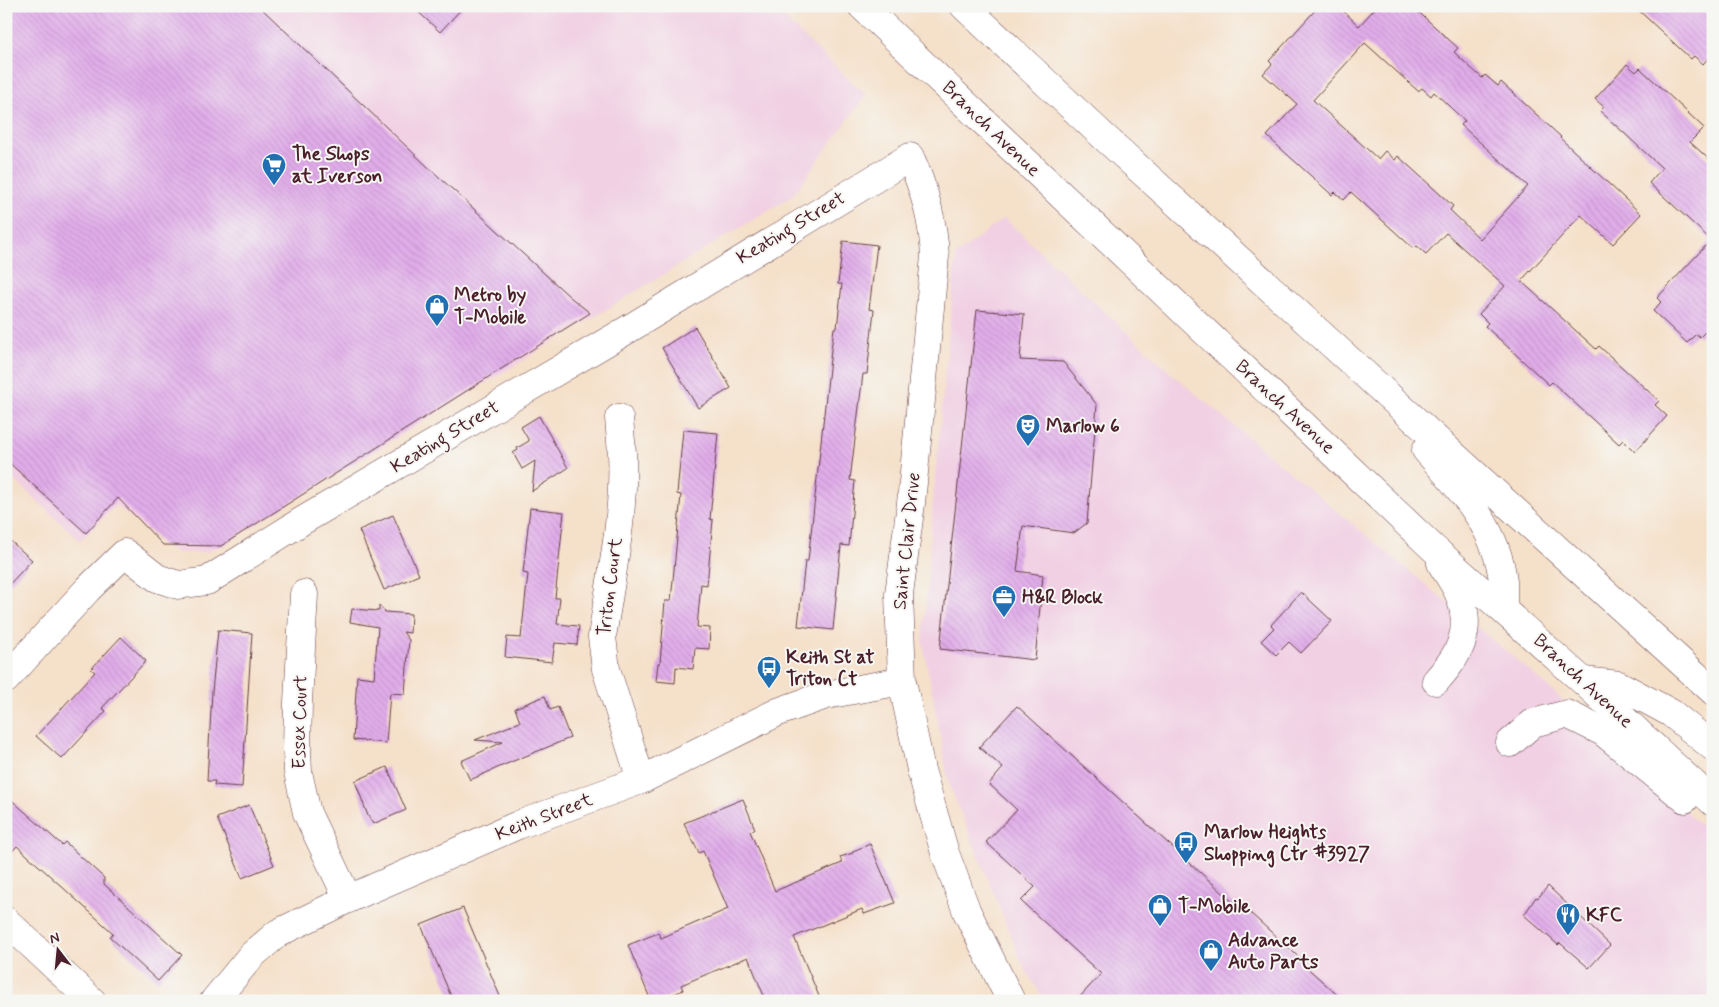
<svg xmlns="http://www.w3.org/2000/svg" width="1719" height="1007" viewBox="0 0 1719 1007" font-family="Mynerve,sans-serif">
	<defs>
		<pattern id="building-back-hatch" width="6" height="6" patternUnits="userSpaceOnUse" patternTransform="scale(1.25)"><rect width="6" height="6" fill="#e1adea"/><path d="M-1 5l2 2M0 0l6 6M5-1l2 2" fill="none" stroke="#c394c9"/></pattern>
	</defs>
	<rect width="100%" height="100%" fill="#f6f6f2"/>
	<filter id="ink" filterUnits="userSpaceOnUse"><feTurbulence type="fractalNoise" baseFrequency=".02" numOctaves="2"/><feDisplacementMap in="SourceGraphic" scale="10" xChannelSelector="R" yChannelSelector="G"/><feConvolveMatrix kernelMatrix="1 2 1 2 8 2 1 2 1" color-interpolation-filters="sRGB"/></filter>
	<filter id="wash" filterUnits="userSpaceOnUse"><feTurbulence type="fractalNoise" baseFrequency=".0096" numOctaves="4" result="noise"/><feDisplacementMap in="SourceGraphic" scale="20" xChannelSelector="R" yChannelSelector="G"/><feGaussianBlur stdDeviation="1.12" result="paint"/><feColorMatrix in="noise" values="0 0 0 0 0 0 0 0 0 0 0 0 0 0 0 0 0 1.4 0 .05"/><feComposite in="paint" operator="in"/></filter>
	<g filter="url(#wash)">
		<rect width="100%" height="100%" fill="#f5e0c9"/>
		<g fill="#f1d0e3">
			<path d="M6,6h765l95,89 -74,101 -571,349 -14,7 -30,1 -13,-9 -48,-39 -36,36 -74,-69z"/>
			<path d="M1004,218l169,157 350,290 119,105 71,67v164h-668l-21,-33 -75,-184 -26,-141 9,-131 24,-257z"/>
		</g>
		<g id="blocks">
			<g fill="url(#building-back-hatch)" fill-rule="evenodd">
				<path d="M6,6h253l168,160 143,131 20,16 -369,233 -58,-1 -45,-47 -32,35 -80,-73z"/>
				<path d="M412,6h52l-24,26z"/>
				<path d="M1319,6h19l21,20 18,-20h35l46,42 -4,4 28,26 3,-3 13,11 3,-4 60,55 -1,1 81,76 -28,30 -32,-29 -60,66 75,68 3,-3 60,55 -4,4 12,11 -32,36 -12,-12 -4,4 -67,-62 -3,3 -64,-59 3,-3 -9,-9 26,-28 -59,-53 -20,21 -9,-8 -3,3 -63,-57 -7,8 -9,-8 -3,3 -65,-59 30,-32 -34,-30 9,-10 -3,-3zM1365,43l53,48 4,-3 9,8 3,-4 31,29 -4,4 67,61 -48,53 -30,-29 3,-4 -55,-50 -3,4 -10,-9 -7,8 -65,-59z"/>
				<path d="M1634,6h79v47l-10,11 -9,-8 -3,3z"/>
				<path d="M1627,64l9,8 4,-4 64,60 -14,14 23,21v161l-13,13 -4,-3 -9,9 -34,-32 8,-9 -4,-4 54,-58 -62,-57 13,-15 -62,-57 4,-4 -9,-8z"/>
				<path d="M843,241l34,4 -8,64 5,1 -7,64h-4l-13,106 5,1 -6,65 -8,-1 -8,85 -35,-4 7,-65h3l23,-211 3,-22h3l5,-44h-4z"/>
				<path d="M977,310l47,4 -4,46 43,2 34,43 -10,118 -13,10 -51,-7 -6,45 26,4 -8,85 -95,-11z"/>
				<path d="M695,327l36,61 -33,20 -36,-60z"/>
				<path d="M539,416l29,52 -36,23 3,-30 -13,8 -9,-16 5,-3 -1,-2 12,-7 -8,-14z"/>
				<path d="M683,430l35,3 -8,86 3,1 -6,65 -6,-1 -4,43 13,1 -1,21 -14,-1 -2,21 -17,-2 -1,16 -19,-2 2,-18h2l5,-62h6l10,-106 -4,-1z"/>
				<path d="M530,508l34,4 -9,86h5l-3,26 22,2 -2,19 -22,-2 -3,19 -47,-5 2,-20 14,1 7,-64 -5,-1z"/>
				<path d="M393,515l26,60 -35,15 -25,-60z"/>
				<path d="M6,537l26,23 -26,28z"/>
				<path d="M1301,592l31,29 -31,32 -12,-11 -13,13 -15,-14 13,-13 -3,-3z"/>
				<path d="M379,605l6,7 26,2 -1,19 -7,-1 6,8 -4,54 -15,-1 -4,50 -33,-3 4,-64 17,2 4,-51 -28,-5 2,-13 27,2z"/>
				<path d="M218,630l34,3 -10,154 -28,-2 1,-4h-8l5,-89z"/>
				<path d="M121,637l25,24 -44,47 4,3 -44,48 -26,-23 59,-64 -4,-3z"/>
				<path d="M545,696l5,14 8,-3 12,31 -59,24 -41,18 -9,-19 42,-19 -28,-2 45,-18 -5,-14z"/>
				<path d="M1017,706l217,197 3,-2 66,60 -1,2 42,38h-268l25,-27 -80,-73 14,-14 -49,-45 31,-32 -28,-26 14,-16 -24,-21z"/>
				<path d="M387,767l19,43 -33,14 -5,-8 -13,-35z"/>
				<path d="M6,795l56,50 3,-3 15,14 24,22v6l78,71 -24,26 -48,-44 3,-4 -96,-87 -11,12z"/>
				<path d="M743,799l12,30 -5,2 25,60 67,-28 -2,-6 13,-4v-2l17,-7 25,59 -31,11 -2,-5 -68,28 27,64h-55l-18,-44 -67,28 2,5 -24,11h-8l-23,-56 30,-12 3,5 67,-29 -25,-58 -4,2 -15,-30z"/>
				<path d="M249,805l25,60 -32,13 -25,-60z"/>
				<path d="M1548,886l62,59 -21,23 -29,-25 -2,2 -34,-30 12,-18 2,1z"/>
				<path d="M463,908l39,93h-49l-32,-76z"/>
			</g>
		</g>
	</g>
	<g filter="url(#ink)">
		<use href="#blocks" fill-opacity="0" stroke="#643c43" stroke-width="1"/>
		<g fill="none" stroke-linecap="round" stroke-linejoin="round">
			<defs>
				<g id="street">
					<path d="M619,418c1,11 2,23 3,35 3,60 -11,124 -20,184l4,32 35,111"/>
					<path d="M304,594l-6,108 -1,47 1,23 9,41 41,86"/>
					<path d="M6,679l82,-90 37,-36 32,25 21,7 29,-4 95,-60 325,-191 283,-173c15,33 23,63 25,99l-24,247 -12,91 3,87 19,89 24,83 22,59 44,89"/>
					<path d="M214,1001l37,-45 27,-23 70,-34 170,-74 123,-45 137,-68 48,-17 76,-14"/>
				</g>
				<path id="secondary" d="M6,921l86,80"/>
				<g id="highway">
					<path d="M862,6l570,541 151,134 130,121"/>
					<path d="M964,6l139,130 610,555"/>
					<path d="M1426,450c34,39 71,77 77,131 0,8 0,18 0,27"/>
					<path d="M1436,681c23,-26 37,-49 24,-84 -4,-12 -13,-23 -19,-34"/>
					<path d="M1583,681l36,4 52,28 42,34"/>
					<path d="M1510,743l23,-20 34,-9 36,18 82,67"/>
				</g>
			</defs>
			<use href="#street" stroke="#643c43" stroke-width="29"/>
			<use href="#secondary" stroke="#643c43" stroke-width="29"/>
			<use href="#highway" stroke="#643c43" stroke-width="29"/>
			<use href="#street" stroke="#fff" stroke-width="28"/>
			<use href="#secondary" stroke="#fff" stroke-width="28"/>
			<use href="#highway" stroke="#fff" stroke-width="28"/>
		</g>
	</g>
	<defs>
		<symbol id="supermarket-pin" viewBox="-11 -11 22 30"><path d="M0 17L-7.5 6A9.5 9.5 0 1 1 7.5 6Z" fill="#1f6fb2" stroke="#f6f6f2"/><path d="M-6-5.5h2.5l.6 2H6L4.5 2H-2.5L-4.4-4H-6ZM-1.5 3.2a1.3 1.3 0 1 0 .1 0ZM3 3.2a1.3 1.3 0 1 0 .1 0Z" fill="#fff"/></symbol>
		<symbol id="shop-pin" viewBox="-11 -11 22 30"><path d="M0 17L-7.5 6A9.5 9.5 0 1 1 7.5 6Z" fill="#1f6fb2" stroke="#f6f6f2"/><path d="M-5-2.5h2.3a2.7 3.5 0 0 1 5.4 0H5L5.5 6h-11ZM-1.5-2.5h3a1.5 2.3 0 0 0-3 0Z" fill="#fff"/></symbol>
		<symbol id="theatre-pin" viewBox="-11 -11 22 30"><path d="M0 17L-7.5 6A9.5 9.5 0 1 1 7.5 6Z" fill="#1f6fb2" stroke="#f6f6f2"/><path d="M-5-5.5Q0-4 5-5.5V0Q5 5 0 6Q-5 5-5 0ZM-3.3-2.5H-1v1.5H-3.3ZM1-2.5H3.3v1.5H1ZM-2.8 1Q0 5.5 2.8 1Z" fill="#fff"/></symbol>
		<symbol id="office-pin" viewBox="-11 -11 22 30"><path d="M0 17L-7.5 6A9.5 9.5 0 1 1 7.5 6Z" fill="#1f6fb2" stroke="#f6f6f2"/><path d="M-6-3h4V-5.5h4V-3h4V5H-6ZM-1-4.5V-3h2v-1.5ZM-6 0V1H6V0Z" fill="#fff"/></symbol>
		<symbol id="bus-pin" viewBox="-11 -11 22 30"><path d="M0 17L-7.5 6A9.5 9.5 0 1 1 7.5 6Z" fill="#1f6fb2" stroke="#f6f6f2"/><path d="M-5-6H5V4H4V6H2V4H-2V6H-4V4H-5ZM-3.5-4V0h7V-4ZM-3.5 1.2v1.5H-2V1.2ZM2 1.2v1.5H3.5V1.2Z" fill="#fff"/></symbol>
		<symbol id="restaurant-pin" viewBox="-11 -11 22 30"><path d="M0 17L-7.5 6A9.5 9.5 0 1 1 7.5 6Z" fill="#1f6fb2" stroke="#f6f6f2"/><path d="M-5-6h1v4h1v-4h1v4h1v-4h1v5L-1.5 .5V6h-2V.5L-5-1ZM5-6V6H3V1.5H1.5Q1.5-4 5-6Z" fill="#fff"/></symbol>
	</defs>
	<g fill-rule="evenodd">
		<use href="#supermarket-pin" x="260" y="151" width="28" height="38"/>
		<use href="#shop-pin" x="423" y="292" width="28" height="38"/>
		<use href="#theatre-pin" x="1014" y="412" width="28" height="38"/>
		<use href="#office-pin" x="990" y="583" width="28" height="38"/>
		<use href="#bus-pin" x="755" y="654" width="28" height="38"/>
		<use href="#bus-pin" x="1172" y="829" width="28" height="38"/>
		<use href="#shop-pin" x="1146" y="892" width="28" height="38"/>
		<use href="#restaurant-pin" x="1554" y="901" width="28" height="38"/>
		<use href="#shop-pin" x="1197" y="937" width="28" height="38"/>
	</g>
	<g text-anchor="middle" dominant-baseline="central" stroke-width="4" stroke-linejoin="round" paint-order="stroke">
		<g font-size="19" fill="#4a1f2b" stroke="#f6f6f2">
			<text transform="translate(991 129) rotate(44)">Branch Avenue</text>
			<text transform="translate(791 228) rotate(-31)">Keating Street</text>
			<text transform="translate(1285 407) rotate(43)">Branch Avenue</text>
			<text transform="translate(445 437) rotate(-31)">Keating Street</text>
			<text transform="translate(907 541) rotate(-84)">Saint Clair Drive</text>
			<text transform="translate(610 587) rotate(-83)">Triton Court</text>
			<text transform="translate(1583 681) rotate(43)">Branch Avenue</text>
			<text transform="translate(300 722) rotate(-89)">Essex Court</text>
			<text transform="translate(544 817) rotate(-21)">Keith Street</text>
		</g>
		<g font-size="19" font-weight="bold" fill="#4a1f2b" stroke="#f6f6f2" text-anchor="start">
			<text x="292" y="154">The Shops<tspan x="292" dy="22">at Iverson</tspan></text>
			<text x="454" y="295">Metro by<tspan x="454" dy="22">T-Mobile</tspan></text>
			<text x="1046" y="426">Marlow 6</text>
			<text x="1022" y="597">H&amp;R Block</text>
			<text x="786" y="657">Keith St at<tspan x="786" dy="22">Triton Ct</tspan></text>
			<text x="1204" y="832">Marlow Heights<tspan x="1204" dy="22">Shopping Ctr #3927</tspan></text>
			<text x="1178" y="906">T-Mobile</text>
			<text x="1586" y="915">KFC</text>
			<text x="1228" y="940">Advance<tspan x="1228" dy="22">Auto Parts</tspan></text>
		</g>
	</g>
	<rect width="1719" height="1007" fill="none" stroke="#f6f6f2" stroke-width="25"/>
	<g transform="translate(58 950) rotate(344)" stroke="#f6f6f2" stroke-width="4" paint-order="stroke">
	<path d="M0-4L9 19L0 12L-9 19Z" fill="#4a1f2b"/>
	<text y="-8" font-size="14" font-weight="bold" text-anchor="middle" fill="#4a1f2b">N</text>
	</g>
</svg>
